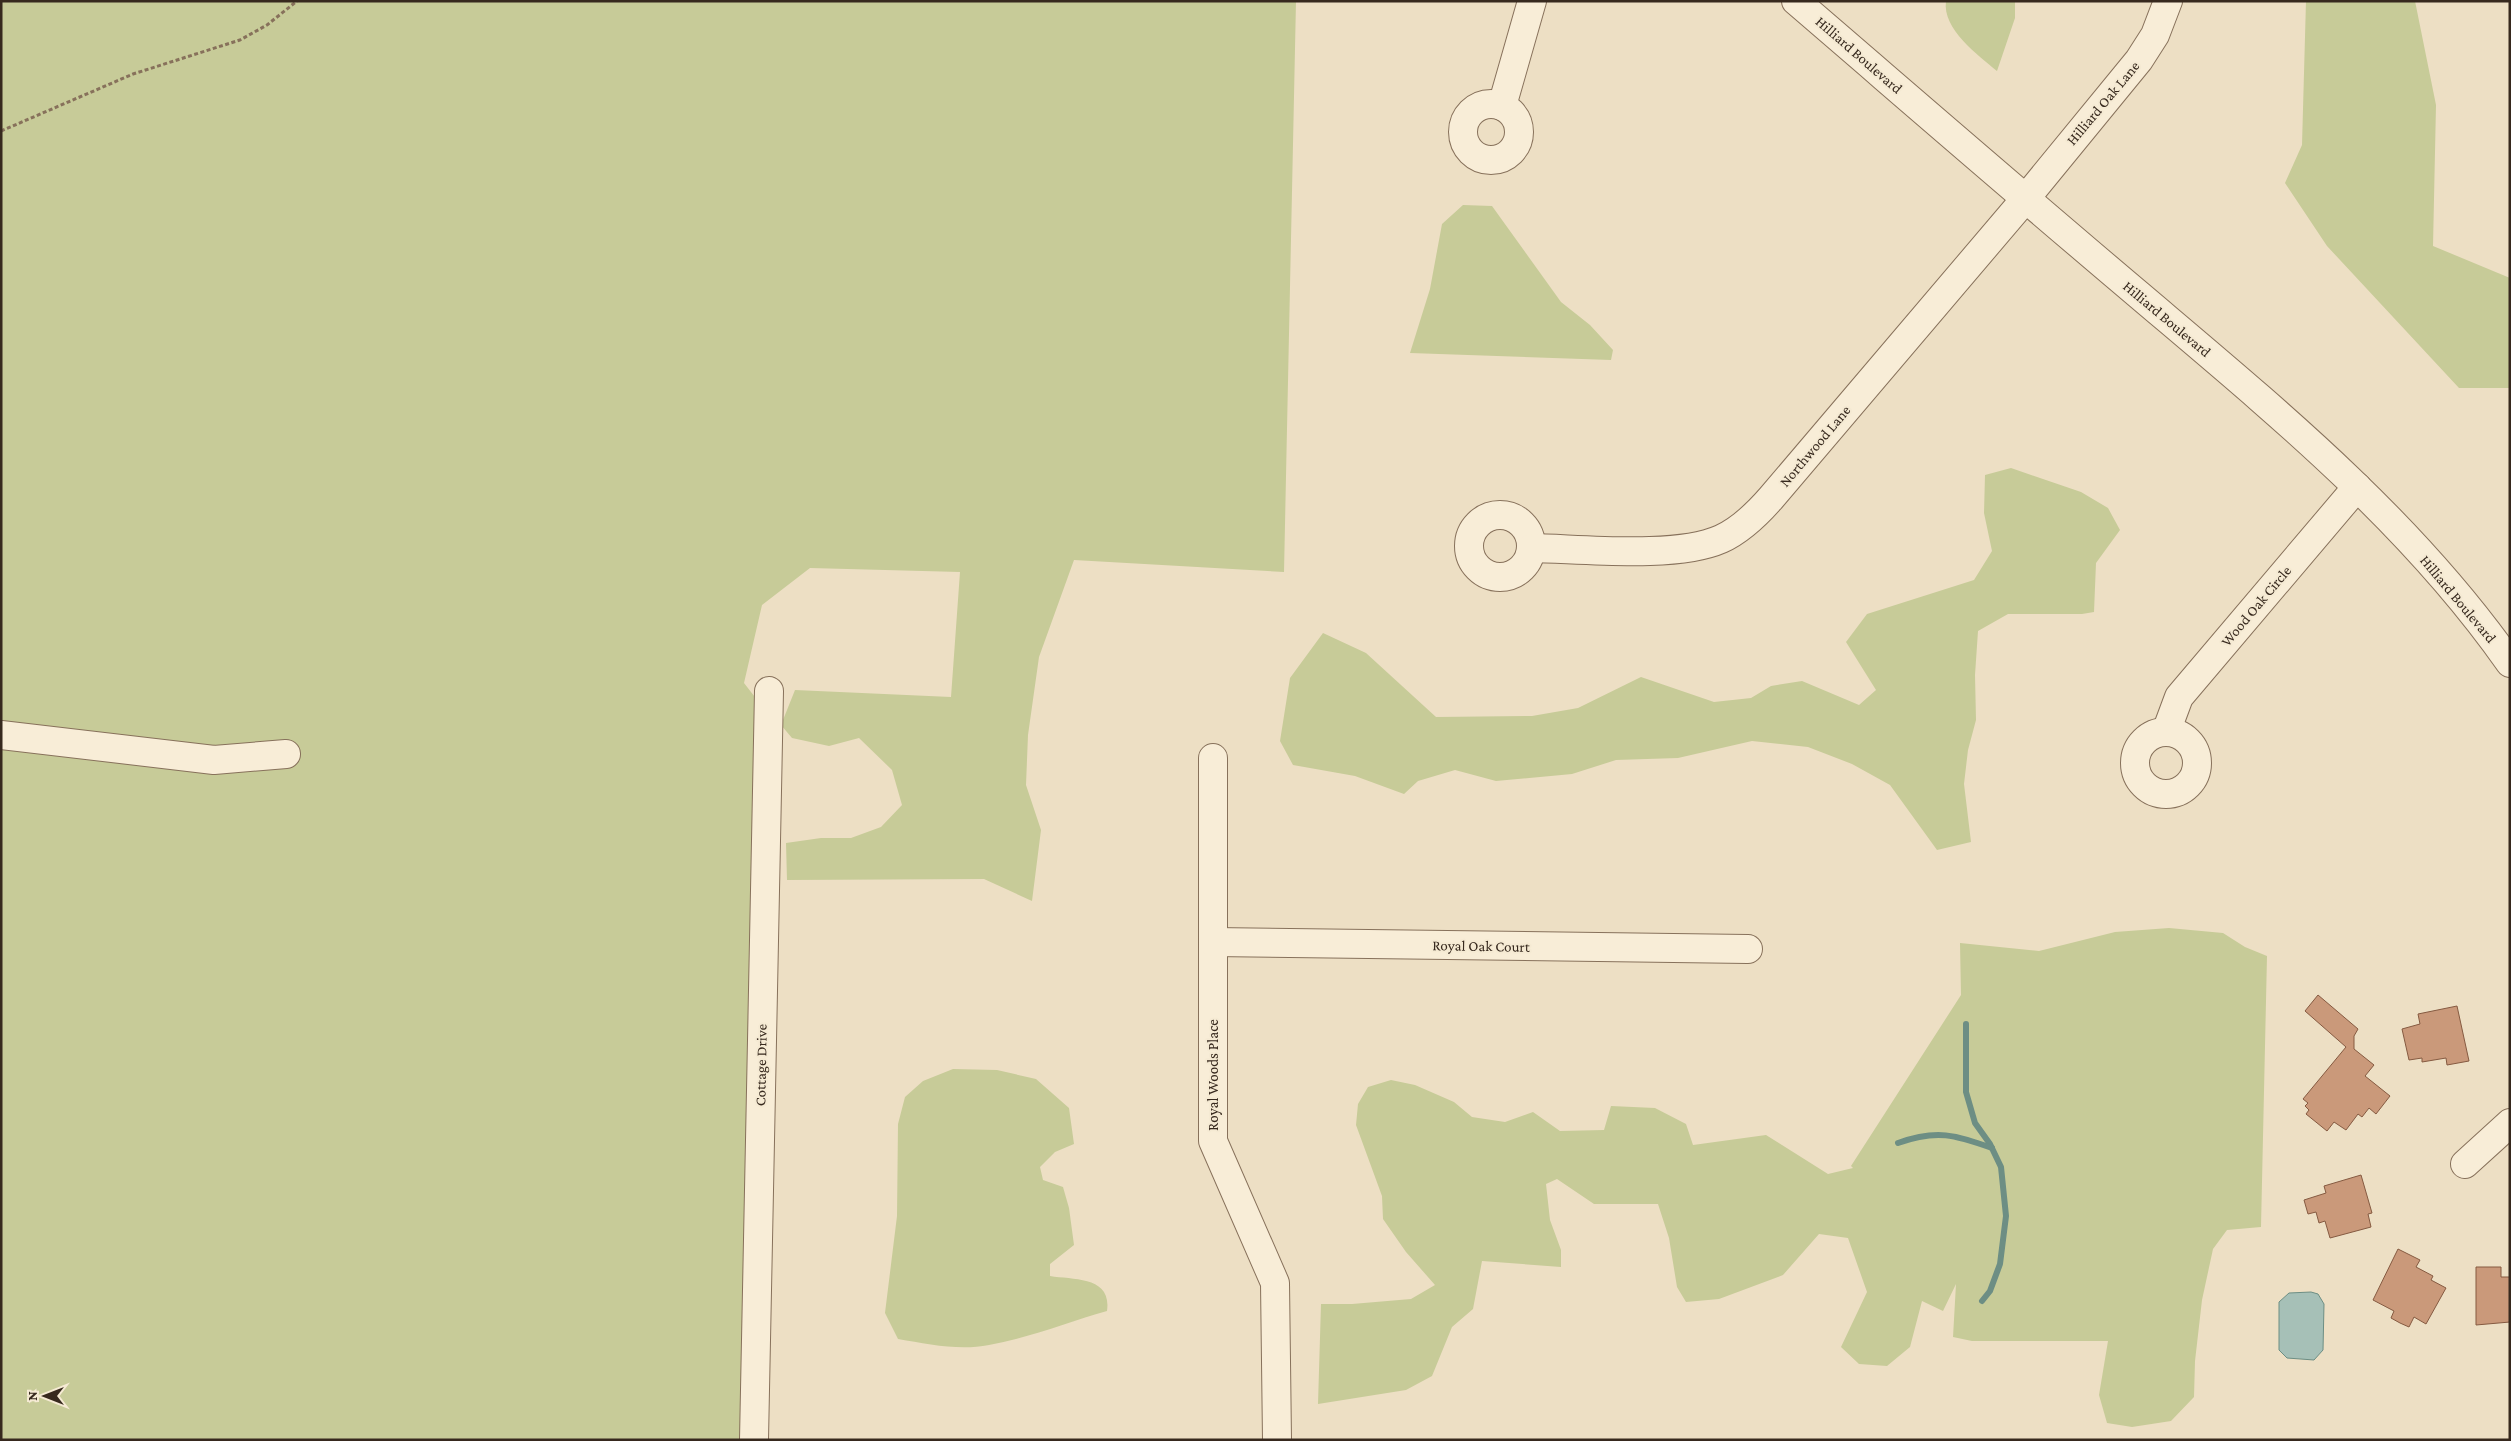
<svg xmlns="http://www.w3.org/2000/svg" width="2511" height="1441" viewBox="0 0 2511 1441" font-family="'Crimson Pro',serif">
	<rect width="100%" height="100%" fill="#eddfc4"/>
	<g fill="#c7cb98">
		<path d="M1,1h1295l-12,571 -210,-12 -35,97 -11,78 -2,50 15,45 -9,71 -48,-22 -197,1 -1,-37 35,-5h30l30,-11 21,-22 -10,-35 -33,-32 -30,8 -37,-8 -11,-13 14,-35 156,7 9,-125 -150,-4 -48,37 -18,78 24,31 -14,726h-753z"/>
		<path d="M1946,1h69v17l-18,53c-19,-16 -55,-42 -51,-70z"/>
		<path d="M2306,1h109l21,104 -3,141 77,32v110h-51l-132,-142 -42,-63 17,-38z"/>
		<path d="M1463,205l29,1 69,96 29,23 23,25 -2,10 -201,-7 20,-64 12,-65z"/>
		<path d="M2011,468l70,24 27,16 12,22 -24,33 -2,49 -12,2h-74l-30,17 -3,44 1,45 -8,30 -4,34 7,58 -34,8 -47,-65 -38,-21 -44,-17 -56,-6 -74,17 -62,2 -44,14 -76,7 -41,-11 -37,11 -14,13 -49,-18 -62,-11 -13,-24 10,-63 33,-45 43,20 70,64 96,-1 46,-8 63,-31 73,25 37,-4 20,-12 31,-5 57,24 17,-15 -30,-48 21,-28 107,-34 18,-29 -8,-38 1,-38z"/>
		<path d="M2169,928l54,5 22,14 22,9 -6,271 -34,3 -14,19 -11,51 -7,61 -1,36 -23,24 -39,6 -25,-4 -8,-28 9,-54h-136l-19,-4 3,-53 -13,27 -21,-10 -12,46 -23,19 -28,-2 -18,-17 26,-55 -19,-54 -29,-4 -36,41 -64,24 -33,3 -9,-15 -8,-49 -11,-34h-64l-37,-25 -11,5 4,36 11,30v17l-79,-6 -9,48 -21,18 -20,49 -26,14 -88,14 3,-100h31l59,-5 24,-14 -29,-33 -23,-33 -1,-23 -26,-71 2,-21 10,-17 23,-7 24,5 39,17 18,15 33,5 28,-10 27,19 44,-1 7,-24 44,2 31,16 7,21 73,-10 62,39 25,-6 -2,-2 110,-171 -1,-52 79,8 76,-19z"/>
		<path d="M953,1069l44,1 39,9 33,29 5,36 -19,8 -15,15 3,13 20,7 6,21 5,37 -24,19v12c24,4 62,0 57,35 -39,11 -78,27 -118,34 -30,6 -61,-1 -91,-6l-13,-26 12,-97 1,-92 7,-27 18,-16z"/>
	</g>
	<path fill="#a6c0b7" stroke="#6d8e84" d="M2311,1292l7,2 6,10 -1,46 -9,10 -27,-2 -8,-8v-48l10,-9z"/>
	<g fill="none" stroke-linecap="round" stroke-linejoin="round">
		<g stroke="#6d8e84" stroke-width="6">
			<path d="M1966,1024v68l9,31 15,21 11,23 5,49 -6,48 -10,27 -8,10"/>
			<path d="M1898,1143c39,-14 57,-8 94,5"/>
		</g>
	</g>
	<g fill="#ca997a" stroke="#855a41">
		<path d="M2318,995l40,34 -4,7v13l20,16 -9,11 25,20 -14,18 -7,-6 -7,9 -4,-3 -12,16 -12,-8 -7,9 -21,-17 3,-4 -4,-4 3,-3 -5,-4 43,-52 -41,-36z"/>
		<path d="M2457,1006l12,55 -22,4 -1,-7 -24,4v-4l-13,2 -7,-31 18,-5 -2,-10z"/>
		<path d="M2361,1175l11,38 -4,1 3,13 -41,11 -5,-17 -6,2 -3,-11 -8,2 -4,-14 22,-7 -2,-7z"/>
		<path d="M2398,1249l22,11 -4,7 17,9 -2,4 15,8 -20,36 -12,-7 -5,10 -9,-4 -9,-5 3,-7 -21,-11z"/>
		<path d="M2476,1267h25v10h9v45l-34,3z"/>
	</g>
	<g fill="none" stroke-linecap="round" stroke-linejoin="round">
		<defs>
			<g id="minor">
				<path d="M1796,1c114,98 228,197 343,294 132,112 271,225 371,368"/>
				<circle cx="1491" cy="132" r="28"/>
				<path d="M1502,106l30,-105"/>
				<circle cx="1500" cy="546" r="31"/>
				<path d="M1532,548c51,1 144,11 189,-9 20,-9 36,-25 50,-41l255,-300 113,-138 16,-25 13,-34"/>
				<path d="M2166,732l13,-35 178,-210"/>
				<circle cx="2166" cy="763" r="31"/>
				<path d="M1,735l213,25 72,-6"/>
				<path d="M1213,758v383l62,142 2,157"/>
				<path d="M1213,942l535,7"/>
				<path d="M2465,1164l45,-41"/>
				<path d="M754,1440l15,-749"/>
			</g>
		</defs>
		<use href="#minor" stroke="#87715b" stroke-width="30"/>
		<path stroke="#87715b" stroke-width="3" stroke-dasharray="4 2.5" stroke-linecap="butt" d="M1,131l132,-57 107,-34 27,-15 30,-24"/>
		<use href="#minor" stroke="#f8edd7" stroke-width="28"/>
	</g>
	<g text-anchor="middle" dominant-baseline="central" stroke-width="4" stroke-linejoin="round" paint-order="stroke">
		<g font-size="15" fill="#37291e" stroke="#f5ead3">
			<text transform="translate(1859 55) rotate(41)">Hilliard Boulevard</text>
			<text transform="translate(2103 103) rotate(-50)">Hilliard Oak Lane</text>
			<text transform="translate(2167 319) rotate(40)">Hilliard Boulevard</text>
			<text transform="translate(1815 446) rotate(-50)">Northwood Lane</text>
			<text transform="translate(2458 599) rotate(50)">Hilliard Boulevard</text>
			<text transform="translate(2256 606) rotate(-50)">Wood Oak Circle</text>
			<text transform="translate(1481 946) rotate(1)">Royal Oak Court</text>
			<text transform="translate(761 1065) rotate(-89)">Cottage Drive</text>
			<text transform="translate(1213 1075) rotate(-90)">Royal Woods Place</text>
		</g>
	</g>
	<rect width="2511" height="1441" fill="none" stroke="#37291e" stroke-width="5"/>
	<g transform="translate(45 1396) rotate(270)" stroke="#f5ead3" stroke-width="4" paint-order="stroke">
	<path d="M0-4L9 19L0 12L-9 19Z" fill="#37291e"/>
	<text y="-8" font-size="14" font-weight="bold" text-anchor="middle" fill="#37291e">N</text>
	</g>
</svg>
